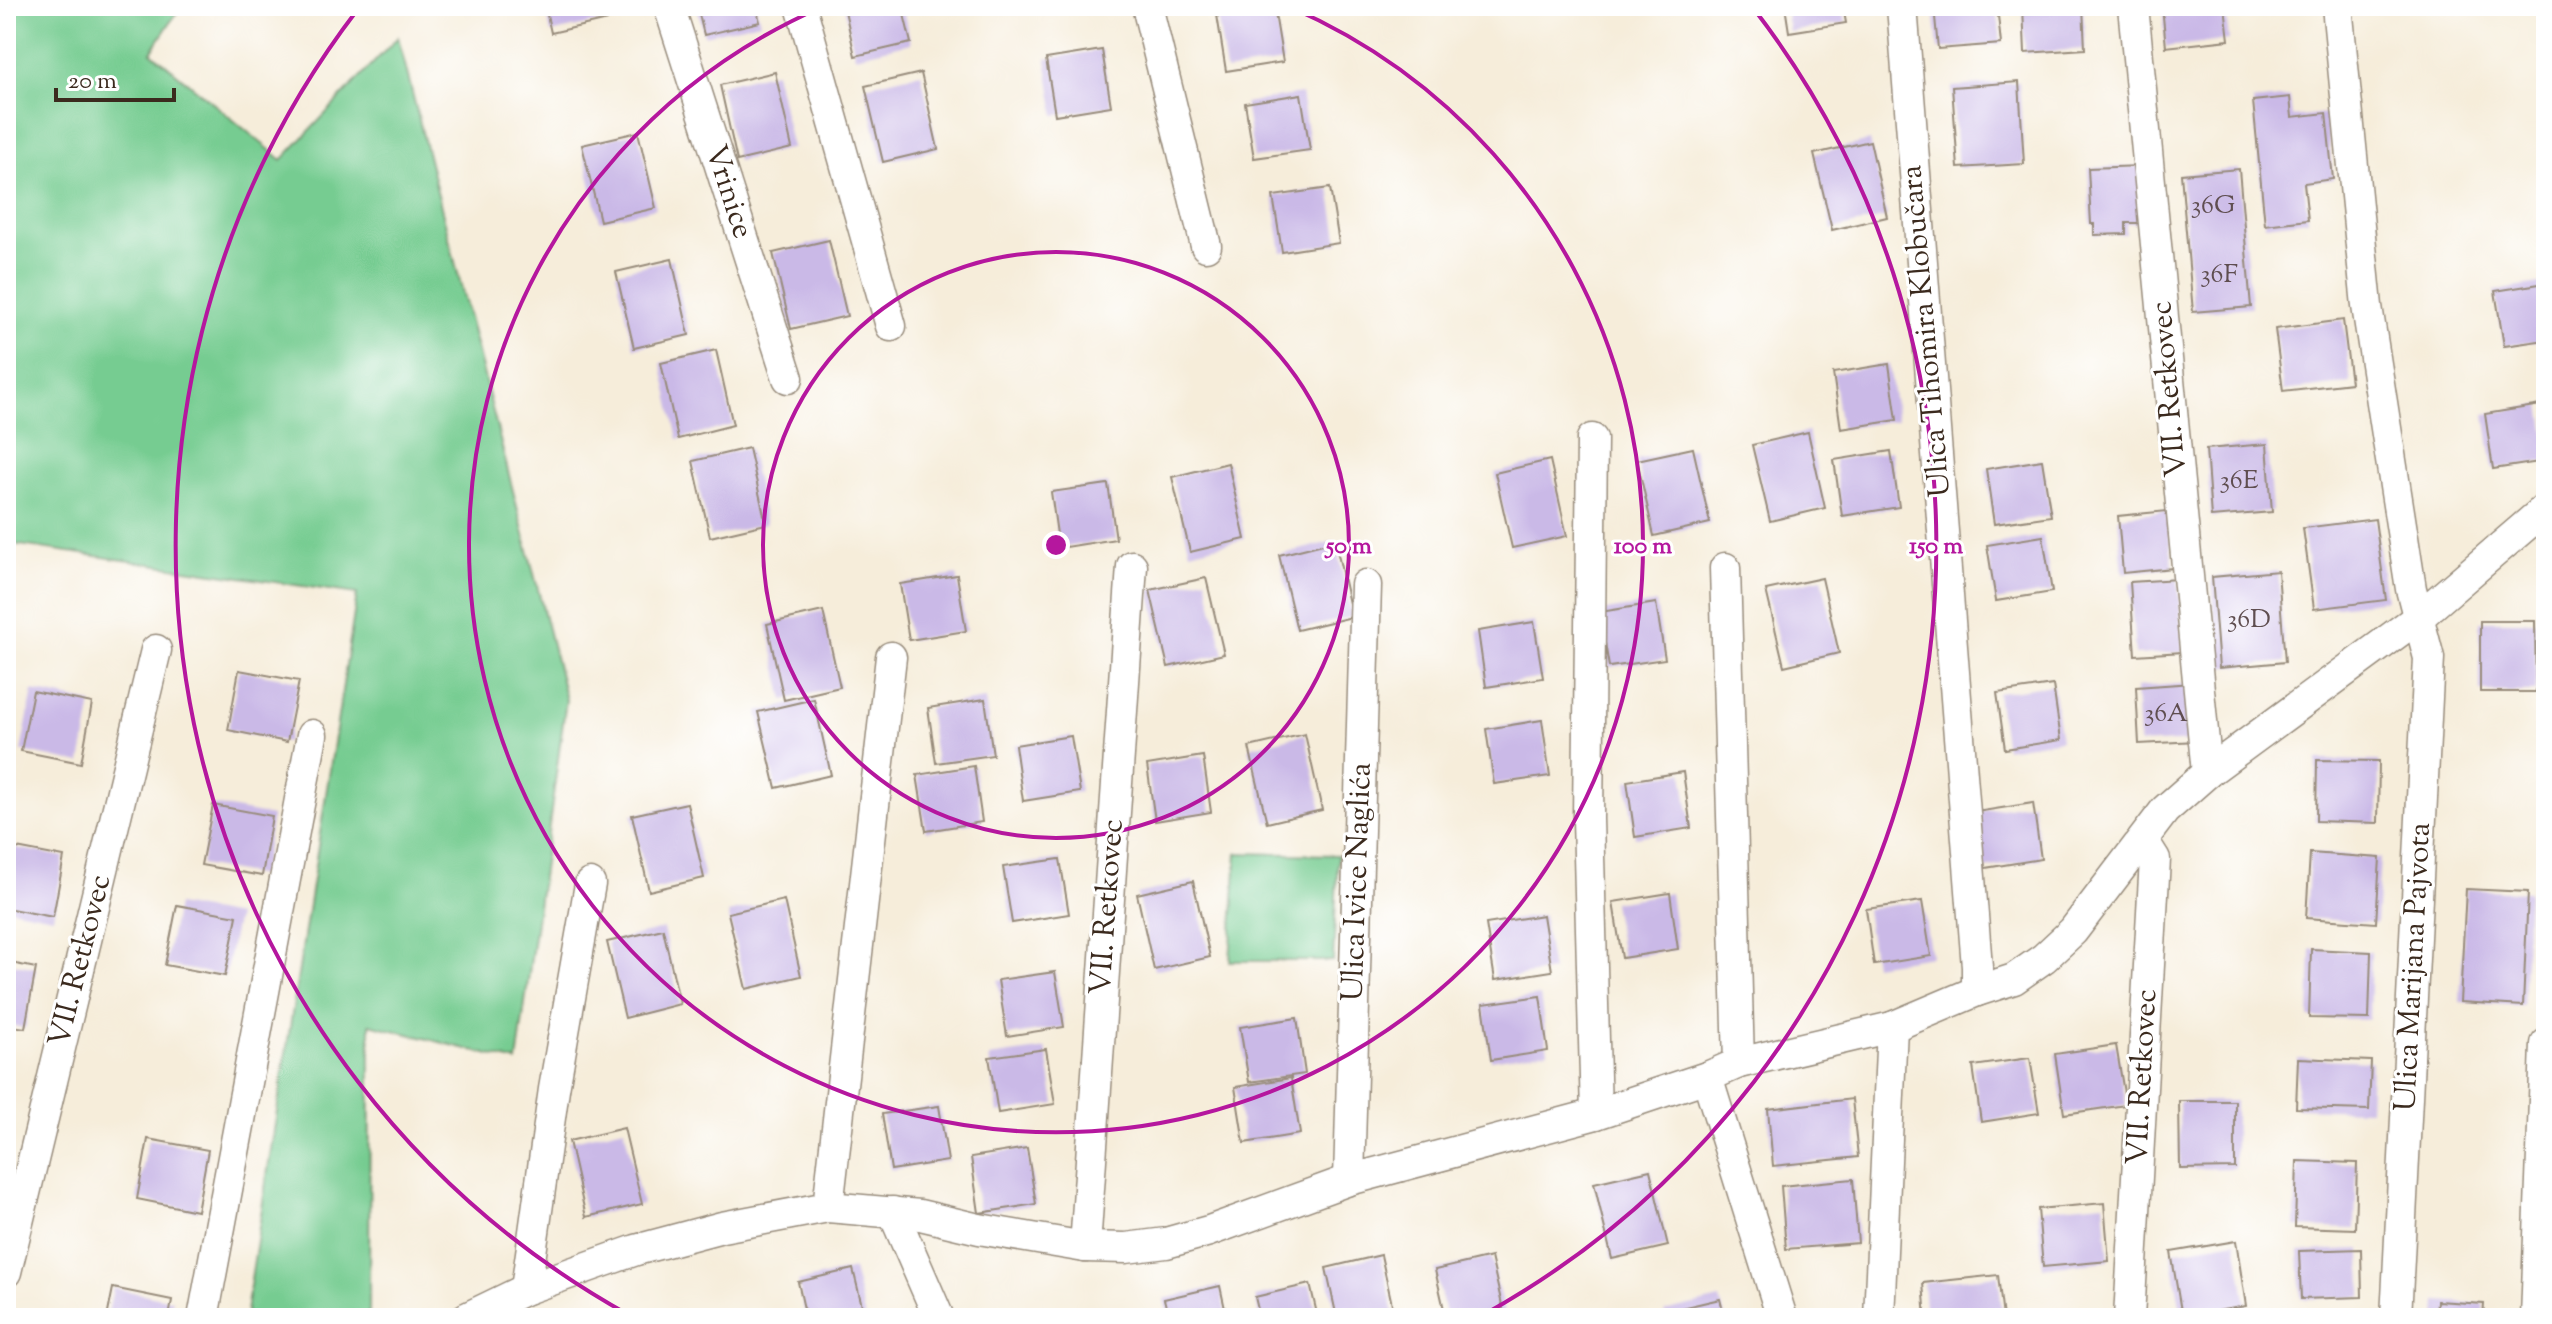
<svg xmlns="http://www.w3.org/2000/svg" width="2552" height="1324" viewBox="0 0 2552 1324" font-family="'Sorts Mill Goudy',serif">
	<rect width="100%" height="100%" fill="#fff"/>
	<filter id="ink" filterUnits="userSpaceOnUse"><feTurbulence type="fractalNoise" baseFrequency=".0125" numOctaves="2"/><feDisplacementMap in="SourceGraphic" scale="16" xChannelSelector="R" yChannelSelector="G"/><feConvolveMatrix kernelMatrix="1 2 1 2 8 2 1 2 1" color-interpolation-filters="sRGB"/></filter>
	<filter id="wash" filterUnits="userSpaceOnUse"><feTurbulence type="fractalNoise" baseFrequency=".006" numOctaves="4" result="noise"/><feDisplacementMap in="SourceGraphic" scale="32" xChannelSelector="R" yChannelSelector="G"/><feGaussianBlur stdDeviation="1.8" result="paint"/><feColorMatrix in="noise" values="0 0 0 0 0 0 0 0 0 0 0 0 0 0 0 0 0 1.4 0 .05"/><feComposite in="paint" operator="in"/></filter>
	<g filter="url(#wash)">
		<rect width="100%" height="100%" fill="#f6edda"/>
		<g fill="#76cc91" stroke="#587b58" stroke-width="2">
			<path d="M6,6h175l-30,46 131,108 116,-123 168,663 -49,362 -147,-38 -1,289 -14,5h-110l112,-724 -351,-51z"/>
			<path d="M1237,853l101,2 -5,106h-103z"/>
		</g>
		<g id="blocks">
			<g fill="#cab9e7">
				<path d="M545,6h59l3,14 -56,13z"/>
				<path d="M697,6h59l4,16 -56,13z"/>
				<path d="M844,6h58l9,37 -56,13z"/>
				<path d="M1785,6h58l3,17 -57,9z"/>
				<path d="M1934,6h63l4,38 -63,5z"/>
				<path d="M2023,6h60l2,43 -60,4z"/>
				<path d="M2162,6h63l4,34 -63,7z"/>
				<path d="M1274,7l9,55 -57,9 -9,-56z"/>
				<path d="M1102,50l9,56 -56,9 -9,-56z"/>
				<path d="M775,72l17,76 -55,13 -17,-76z"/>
				<path d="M921,73l17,76 -55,13 -18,-76z"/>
				<path d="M2019,82l5,82 -66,4 -6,-81z"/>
				<path d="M1301,94l9,56 -56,8 -9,-55z"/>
				<path d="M2290,97l2,20 34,-4 7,66 -29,4 4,37 -43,5 -12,-124z"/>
				<path d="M638,132l18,76 -56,13 -18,-76z"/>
				<path d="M1870,141l17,76 -55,13 -18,-76z"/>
				<path d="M2141,166l2,57h-17v11l-32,1v-11h-3l-3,-56z"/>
				<path d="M2239,169l12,138 -58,5 -12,-138z"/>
				<path d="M1330,188l9,55 -57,9 -9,-56z"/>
				<path d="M829,240l18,76 -56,13 -18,-76z"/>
				<path d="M672,259l17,76 -55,13 -18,-76z"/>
				<path d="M2546,283v57l-42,6 -9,-55z"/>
				<path d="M2343,320l8,63 -68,8 -8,-62z"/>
				<path d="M716,350l17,75 -55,14 -17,-76z"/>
				<path d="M1889,364l8,56 -56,9 -8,-56z"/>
				<path d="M2541,405l5,30v26l-53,8 -8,-55z"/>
				<path d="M1808,432l17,76 -55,13 -18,-76z"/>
				<path d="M2267,444l5,68 -61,5 -5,-68z"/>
				<path d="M749,448l17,76 -56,13 -17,-76z"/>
				<path d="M1693,448l17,75 -56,13 -17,-76z"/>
				<path d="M1891,451l8,56 -57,9 -8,-56z"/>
				<path d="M1550,460l17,76 -55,12 -17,-75z"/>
				<path d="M2042,460l9,56 -57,8 -8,-55z"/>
				<path d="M1228,463l17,76 -55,13 -18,-75z"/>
				<path d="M1108,484l8,55 -57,9 -8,-56z"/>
				<path d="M2167,511l6,57 -50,5 -5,-57z"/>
				<path d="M2375,519l11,81 -72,9 -11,-81z"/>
				<path d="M2043,536l9,56 -56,9 -9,-56z"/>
				<path d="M1335,541l17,76 -55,13 -18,-75z"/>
				<path d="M2278,571l7,91 -66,6 -7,-91z"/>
				<path d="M957,575l9,56 -57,9 -9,-56z"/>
				<path d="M1206,578l18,76 -56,13 -18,-77z"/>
				<path d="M1822,578l17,75 -55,13 -18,-76z"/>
				<path d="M2178,579l5,73 -48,3 -5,-73z"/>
				<path d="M1656,603l9,56 -56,8 -9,-55z"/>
				<path d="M823,611l17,76 -56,13 -17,-76z"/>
				<path d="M2480,621h55l1,71h-56z"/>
				<path d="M1534,622l9,56 -57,9 -8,-56z"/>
				<path d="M239,670l60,11 -12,61 -59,-12z"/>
				<path d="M2193,683l4,58 -58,3 -3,-57z"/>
				<path d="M2053,685l8,55 -56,9 -8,-56z"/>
				<path d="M33,691l59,12 -11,60 -60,-12z"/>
				<path d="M814,699l17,76 -55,13 -18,-76z"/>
				<path d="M985,699l8,56 -57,8 -8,-55z"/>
				<path d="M1542,720l8,56 -56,8 -8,-55z"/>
				<path d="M1305,734l17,76 -55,13 -18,-76z"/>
				<path d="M1071,736l9,56 -57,9 -8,-56z"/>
				<path d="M1203,756l8,56 -56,9 -8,-56z"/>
				<path d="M2317,760l62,1 -1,62 -62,-2z"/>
				<path d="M974,766l8,56 -56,9 -9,-56z"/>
				<path d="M1683,772l8,56 -56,9 -8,-56z"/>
				<path d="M687,803l17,75 -55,13 -17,-76z"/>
				<path d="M2033,803l8,56 -56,9 -9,-56z"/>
				<path d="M213,805l59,11 -10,60 -61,-11z"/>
				<path d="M6,846l58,11 -11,60 -47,-9z"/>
				<path d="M2310,853l70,5 -4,65 -70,-5z"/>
				<path d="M1060,859l9,55 -57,9 -9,-56z"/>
				<path d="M1193,881l17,76 -56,13 -17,-76z"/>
				<path d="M2466,889l62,3 -5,114 -63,-4z"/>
				<path d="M1670,893l8,56 -56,9 -9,-56z"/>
				<path d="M784,900l17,76 -55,13 -18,-76z"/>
				<path d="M1922,901l9,55 -57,9 -8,-56z"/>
				<path d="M177,905l60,11 -12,60 -60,-11z"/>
				<path d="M1543,915l9,56 -57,9 -9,-56z"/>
				<path d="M663,929l17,75 -55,14 -18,-76z"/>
				<path d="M2311,949l60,3 -2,67 -60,-1z"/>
				<path d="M6,962l30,6 -11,60 -19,-3z"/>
				<path d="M1055,972l9,55 -57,9 -9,-56z"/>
				<path d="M1540,996l8,55 -57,9 -8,-56z"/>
				<path d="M1297,1018l8,56 -56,8 -9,-55z"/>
				<path d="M2116,1045l10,60 -62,9 -9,-60z"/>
				<path d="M1046,1049l9,55 -57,9 -9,-56z"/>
				<path d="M2030,1058l9,55 -58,9 -8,-56z"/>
				<path d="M2298,1058l73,3 -2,49 -73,-2z"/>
				<path d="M1291,1078l9,56 -56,9 -9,-56z"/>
				<path d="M1852,1099l6,58 -85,9 -5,-57z"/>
				<path d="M2179,1101h56v67l-55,1z"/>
				<path d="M939,1106l9,55 -57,9 -9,-56z"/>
				<path d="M624,1128l18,76 -56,13 -17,-76z"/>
				<path d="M148,1139l60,11 -11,61 -60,-12z"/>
				<path d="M1027,1148l9,56 -57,9 -8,-56z"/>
				<path d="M2297,1161l60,2 -2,66 -60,-2z"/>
				<path d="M1650,1170l18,76 -56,13 -18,-76z"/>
				<path d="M1853,1179l5,64 -72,6 -5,-63z"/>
				<path d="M2104,1203l5,58 -66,6 -5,-58z"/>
				<path d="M2236,1241l10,65 -64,11 -11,-65z"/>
				<path d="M2361,1249l1,48 -61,2 -2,-48z"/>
				<path d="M1381,1255l14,63h-58l-11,-50z"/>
				<path d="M1491,1257l14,61h-59l-11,-48z"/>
				<path d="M853,1269l12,49h-59l-8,-36z"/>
				<path d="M1998,1275l5,43h-77l-3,-35z"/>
				<path d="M1310,1284l8,34h-58l-5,-21z"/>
				<path d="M1220,1286l7,32h-58l-5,-19z"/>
				<path d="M113,1288l59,12 -3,18h-62z"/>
				<path d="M1720,1299l5,19h-59l-2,-6z"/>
				<path d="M2437,1301l47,3 -1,14h-47z"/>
			</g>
		</g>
	</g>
	<g filter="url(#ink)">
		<use href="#blocks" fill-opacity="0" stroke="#988c7c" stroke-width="2"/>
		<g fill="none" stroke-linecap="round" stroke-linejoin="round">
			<defs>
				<g id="minor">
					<path d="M669,6l119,372"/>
					<path d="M801,6l90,320"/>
					<path d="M1147,6l59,240"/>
					<path d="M1902,6l75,961v24"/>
					<path d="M2133,6l74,767"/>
					<path d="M2337,6l30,300 44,283 18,69 -33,660"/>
					<path d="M1592,439l-4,380 8,295"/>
					<path d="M1725,568l14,495"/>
					<path d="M1707,1077l75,241"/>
					<path d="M1349,1180l17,-595"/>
					<path d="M828,1207l63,-550"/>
					<path d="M893,1212l46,106"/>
					<path d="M1085,1247l47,-681"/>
					<path d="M6,1272l150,-622"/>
					<path d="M526,1289l28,-200 36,-205"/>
					<path d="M203,1318l109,-583"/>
					<path d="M466,1318l60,-29 110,-39 86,-23 106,-20 92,8 59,14 106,18 41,1 40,-5 43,-12 140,-51 247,-66 111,-37 32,-14 153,-36 85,-36 37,-12 30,-21 29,-27 92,-121 42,-37 212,-156 127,-109"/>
					<path d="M1879,1318l13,-291"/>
					<path d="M2129,1318l26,-459 -12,-19"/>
					<path d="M2536,1318l10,-274"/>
				</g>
			</defs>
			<use href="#minor" stroke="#988c7c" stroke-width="33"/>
			<use href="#minor" stroke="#fff" stroke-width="30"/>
		</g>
	</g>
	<g fill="none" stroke="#b5179e" stroke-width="4">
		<circle cx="1056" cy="545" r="293"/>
		<path d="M1290 7A587 587 0 1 1 822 7"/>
		<path d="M629 1315A880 880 0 0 1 358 9M1754 9A880 880 0 0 1 1483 1315"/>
	</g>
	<g text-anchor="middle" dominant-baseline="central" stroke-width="6" stroke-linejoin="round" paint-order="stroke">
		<g font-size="26" fill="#5f4e50">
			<text x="2213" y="206">36G</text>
			<text x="2219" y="275">36F</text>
			<text x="2239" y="481">36E</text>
			<text x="2249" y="620">36D</text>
			<text x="2166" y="714">36A</text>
		</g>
		<g font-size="30" fill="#3b2a1e" stroke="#fff">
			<text transform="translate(728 192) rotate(72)">Vrinice</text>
			<text transform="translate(1927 331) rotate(-95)">Ulica Tihomira Klobučara</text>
			<text transform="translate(2170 389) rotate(-95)">VII. Retkovec</text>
			<text transform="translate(1358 882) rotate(-88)">Ulica Ivice Naglića</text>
			<text transform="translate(1108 907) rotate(-86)">VII. Retkovec</text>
			<text transform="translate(81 961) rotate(-76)">VII. Retkovec</text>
			<text transform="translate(2414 967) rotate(-87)">Ulica Marijana Pajvota</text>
			<text transform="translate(2143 1077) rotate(-87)">VII. Retkovec</text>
		</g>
	</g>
	<circle cx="1056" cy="545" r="12" fill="#b5179e" stroke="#fff" stroke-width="4"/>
	<g font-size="24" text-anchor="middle" font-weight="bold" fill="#b5179e" stroke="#fff" stroke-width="6" stroke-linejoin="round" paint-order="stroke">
		<text x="1349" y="553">50 m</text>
		<text x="1643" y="553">100 m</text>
		<text x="1936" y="553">150 m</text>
	</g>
	<rect width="2552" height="1324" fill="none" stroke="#fff" stroke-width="32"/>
	<path d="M56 88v12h118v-12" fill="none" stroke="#3b2a1e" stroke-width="4"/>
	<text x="68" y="88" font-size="24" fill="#3b2a1e" stroke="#ffffff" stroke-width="6" paint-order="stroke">20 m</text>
</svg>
